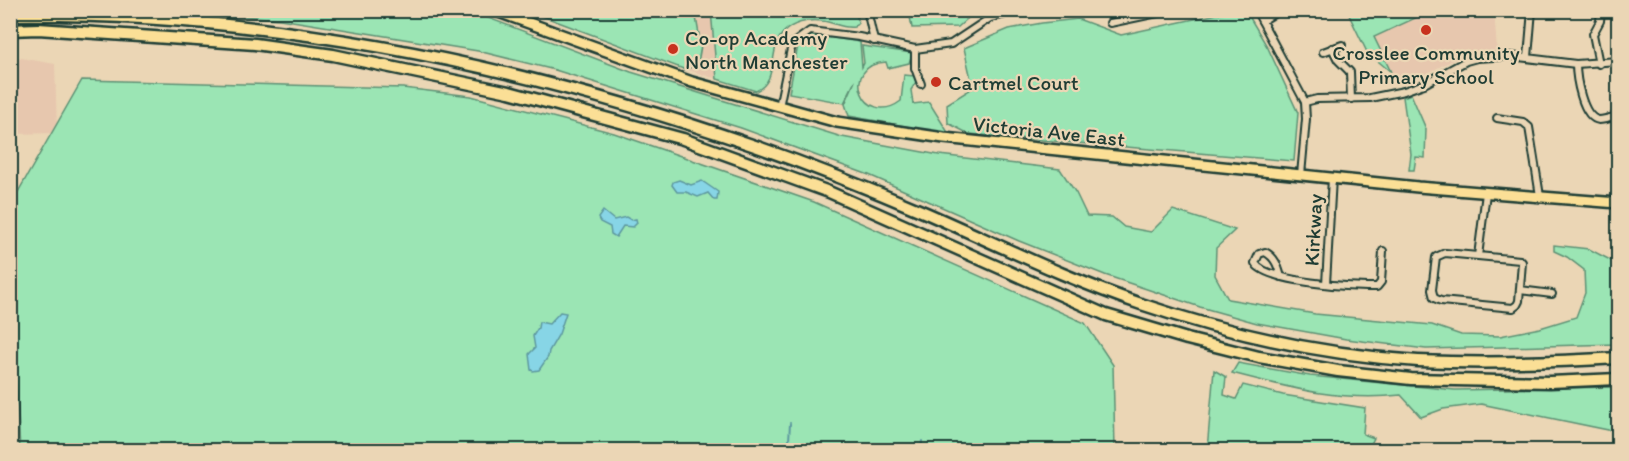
<svg xmlns="http://www.w3.org/2000/svg" width="1629" height="461" viewBox="0 0 1629 461" font-family="Itim,sans-serif">
	<rect width="100%" height="100%" fill="#ebd6b5"/>
	<filter id="ink" filterUnits="userSpaceOnUse"><feTurbulence type="fractalNoise" baseFrequency=".0167" numOctaves="2"/><feDisplacementMap in="SourceGraphic" scale="12" xChannelSelector="R" yChannelSelector="G"/><feConvolveMatrix kernelMatrix="1 2 1 2 8 2 1 2 1" color-interpolation-filters="sRGB"/></filter>
	<g filter="url(#ink)">
		<g fill="#e7c7ae">
			<path d="M628,11h83l6,68 -54,-17 -77,-29z"/>
			<path d="M1347,11h147l3,39 -26,4 -18,6 -33,17 -17,6 -36,-31z"/>
			<path d="M10,56l45,8 2,69 -46,1z"/>
		</g>
		<g fill="#9be5b4" stroke="#5d9174" stroke-width="1.5">
			<path d="M176,11h294l161,61 211,65 97,18 121,14 16,24 11,23 25,1 12,10 27,5 22,-22 62,20 -19,18 -1,27 13,24 87,15 117,11 29,10 39,1 40,-8 36,-11 9,-24 -1,-23 -17,-13 -13,-6v-6l35,4 29,15v80l-192,5 -80,-10 -89,-16 -57,-16 -95,-32 -86,-34 -150,-66 -128,-47 -186,-58 -77,-19 -198,-32z"/>
			<path d="M529,11h166l6,35 -3,17 -12,7z"/>
			<path d="M711,11h145l2,12 -4,4c-12,2 -20,-5 -32,-6 -14,-2 -30,2 -39,12 -15,16 -4,48 -27,58l-39,-12z"/>
			<path d="M909,11v-1l67,1 -18,16 -46,1z"/>
			<path d="M1231,11h15l22,37 30,65 -4,48 -325,-27 -21,-11 -1,-19 26,-16 -9,-40 45,-19 33,-6 36,-4 43,16z"/>
			<path d="M1347,11h73l2,4 -48,22 17,35 -24,-20z"/>
			<path d="M814,35l46,7 2,25 2,-4 -2,-17 50,7 -3,10 -21,5 -2,-6c-48,3 -22,67 15,39l3,-26 11,1 1,6 -5,8 2,14 16,-2 20,32 -100,-18 -4,-12 10,-23 -11,22 -55,-10 9,-48 7,-6z"/>
			<path d="M82,80l321,8 68,8 143,37 200,69 271,121 28,42 2,85h-1095l-9,-165 -1,-79z"/>
			<path d="M1411,94l15,35 -1,29 -9,-1 -2,13h-5l2,-16 -8,-57z"/>
			<path d="M1238,363l72,13 145,14 163,-3v45l-137,-28 -38,5 -22,8 -20,-22c-60,7 -111,-7 -169,-22z"/>
			<path d="M1214,370l12,7 -2,18 12,4 7,-14 40,10 82,13 -2,26 11,4 -6,12h-161z"/>
		</g>
		<g fill="#87d5e6" stroke="#5d989f" stroke-width="1.5">
			<path d="M679,180l12,5 11,-4 16,11 -1,8h-3l-6,-7 -10,4 -12,-5h-9l-5,-7 1,-3z"/>
			<path d="M603,211l11,9 12,-3 5,3 5,-1 1,4 -4,4 -10,-1 -7,11 -5,-3 -1,-7 -10,-5 -2,-4z"/>
			<path d="M560,312l6,1 -7,21 -10,17 -1,6 -9,13 -6,1 -2,-1 -2,-16 6,-6 -2,-12 5,-8 1,-6 10,2z"/>
		</g>
		<g fill="none" stroke-linecap="round" stroke-linejoin="round">
			<g stroke="#5d989f" stroke-width="2">
				<path d="M786,450l3,-9 1,-18"/>
				<path d="M921,450l1,-9"/>
			</g>
			<defs>
				<g id="minor">
					<path d="M867,10l7,31"/>
					<path d="M1256,10l49,92 1,17 -5,56"/>
					<path d="M1262,21l18,-11"/>
					<path d="M1110,23l62,-13"/>
					<path d="M1332,48l6,12 12,12 1,27"/>
					<path d="M915,49v19l6,16"/>
					<path d="M1323,52l19,-7"/>
					<path d="M1528,57l4,-47"/>
					<path d="M1576,64c0,13 6,54 23,56 6,0 14,-3 19,-4"/>
					<path d="M1599,64l-6,-30 7,-13 1,-11"/>
					<path d="M1305,102l12,-3 53,-1 34,-7 20,-7 42,-23 11,-3 33,-2 66,8 42,-3"/>
					<path d="M779,107l13,-63 18,-13 49,6 56,12 36,-5 39,-26 32,-8"/>
					<path d="M1497,118l26,4 6,5 11,69"/>
					<path d="M1478,256l-33,-3 -9,4 -4,33 2,8 7,3 72,7 4,-3 2,-4 3,-39 -2,-2 -42,-4 8,-63"/>
					<path d="M1281,277c-3,-11 -6,-20 -16,-25l-6,2 -4,9c11,19 99,25 122,24l4,-5 2,-31"/>
					<path d="M1326,284l6,-106"/>
					<path d="M1520,290l32,4"/>
				</g>
				<path id="primary" d="M493,10l199,72 145,40 107,16 94,10 380,39 200,16"/>
				<g id="motorway">
					<path d="M10,15c254,-3 506,48 745,131 57,20 115,43 171,67 71,31 141,66 215,91 89,30 183,51 277,57 67,3 134,1 200,-3"/>
					<path d="M10,30l28,-1 217,15 78,11 176,37 174,47 146,53 277,123 81,24 72,18 79,14 73,8 139,3 68,-3"/>
				</g>
			</defs>
			<use href="#minor" stroke="#1f3d34" stroke-width="10"/>
			<use href="#primary" stroke="#1f3d34" stroke-width="14"/>
			<use href="#motorway" stroke="#1f3d34" stroke-width="15"/>
			<use href="#minor" stroke="#ebd6b5" stroke-width="6"/>
			<use href="#primary" stroke="#fbdf96" stroke-width="9"/>
			<use href="#motorway" stroke="#fbdf96" stroke-width="10"/>
		</g>
	</g>
	<g fill="#c8321e" stroke="#ebd6b5" stroke-width="2">
		<circle cx="1426" cy="30" r="6"/>
		<circle cx="673" cy="49" r="6"/>
		<circle cx="936" cy="82" r="6"/>
	</g>
	<g text-anchor="middle" dominant-baseline="central" stroke-width="4.5" stroke-linejoin="round" paint-order="stroke">
		<g font-size="21" fill="#1f3d34" stroke="#ebd6b5" text-anchor="start">
			<text x="685" y="37">Co-op Academy<tspan x="685" dy="24">North Manchester</tspan></text>
			<text x="1426" y="52" text-anchor="middle">Crosslee Community<tspan x="1426" dy="24">Primary School</tspan></text>
			<text x="948" y="82">Cartmel Court</text>
		</g>
		<g font-size="21" fill="#1f3d34" stroke="#ebd6b5">
			<text transform="translate(1049 131) rotate(6)">Victoria Ave East</text>
			<text transform="translate(1313 230) rotate(-87)">Kirkway</text>
		</g>
	</g>
	<rect width="1629" height="461" fill="none" stroke="#ebd6b5" stroke-width="36"/>
	<rect x="18" y="18" width="1593" height="425" fill="none" stroke="#1f3d34" stroke-width="2" filter="url(#ink)"/>
</svg>
